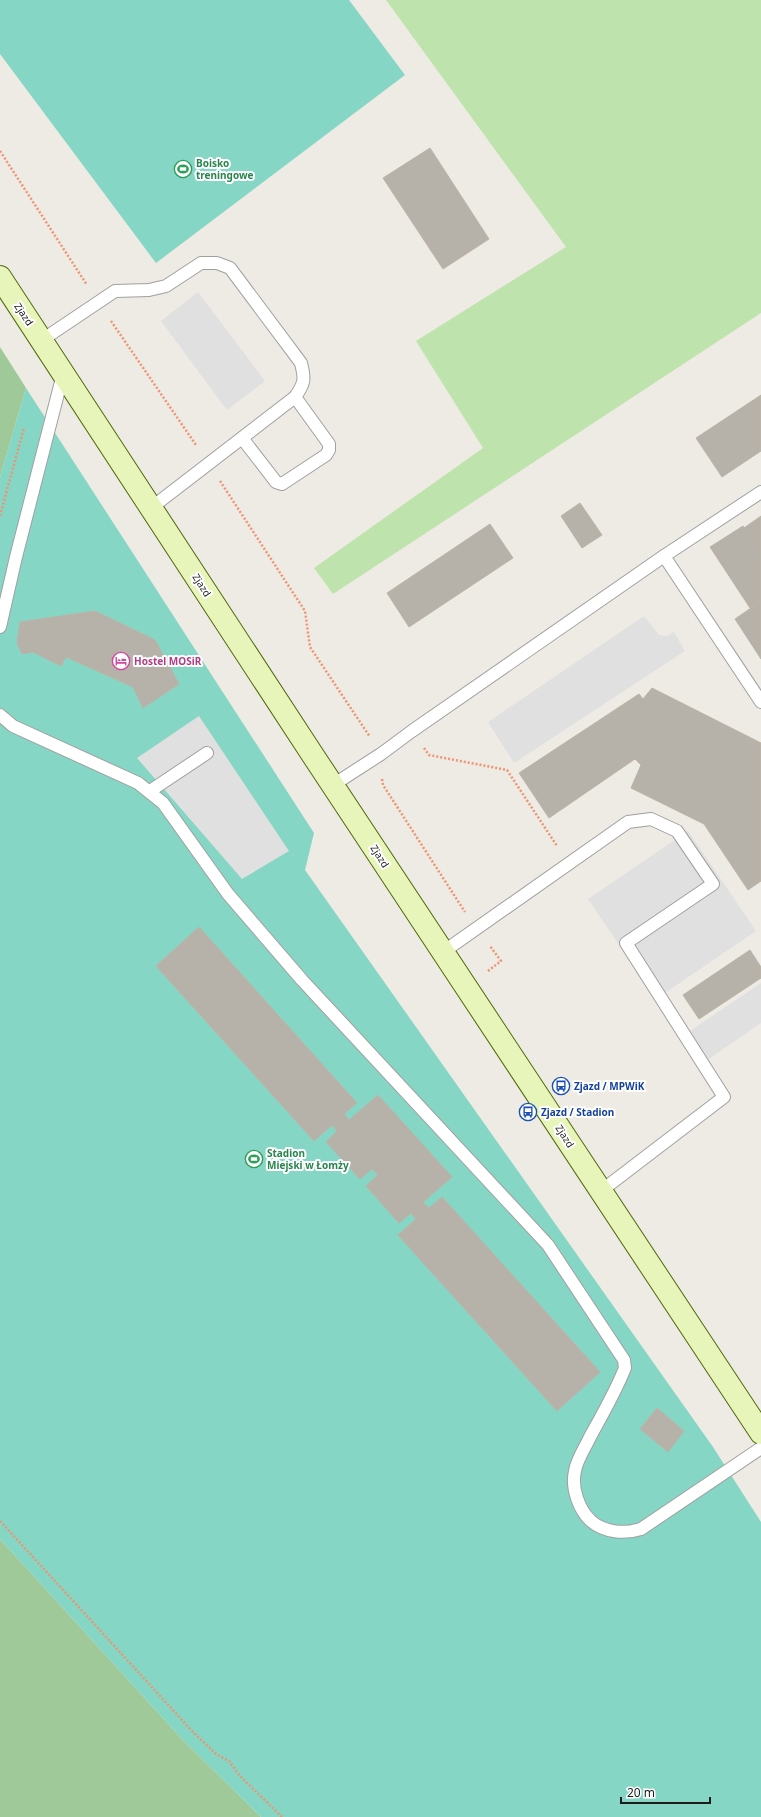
<svg xmlns="http://www.w3.org/2000/svg" width="761" height="1817" viewBox="0 0 761 1817" font-family="'Noto Sans',sans-serif">
	<rect width="100%" height="100%" fill="#edebe3"/>
	<path fill="#bee3ac" d="M386,0h375v313l-428,281 -19,-26 169,-120 -67,-107 150,-94z"/>
	<g fill="#a0c99a">
		<path d="M0,347l26,41 -26,89z"/>
		<path d="M0,1539l182,200 79,78h-261z"/>
	</g>
	<g fill="#86d6c5">
		<path d="M0,0h349l56,75 -249,188 -156,-209z"/>
		<path d="M26,388l288,445 -9,37 408,577 48,75v295h-500l-79,-78 -182,-200v-1062z"/>
	</g>
	<g fill="#e0e0e0">
		<path d="M198,292l67,89 -38,29 -66,-89z"/>
		<path d="M644,616l15,19 8,1 7,-4 11,19 -171,112 -26,-41z"/>
		<path d="M199,716l90,135 -47,28 -105,-121z"/>
		<path d="M688,831l68,100 -100,68 -68,-100z"/>
		<path d="M761,983v40l-61,42 -19,-28z"/>
	</g>
	<g fill="#b6b1a9" stroke="#bdb4a6">
		<path d="M430,148l59,91 -46,30 -60,-91z"/>
		<path d="M761,395v56l-39,26 -26,-39z"/>
		<path d="M580,503l22,32 -20,13 -21,-32z"/>
		<path d="M761,516v37l-17,-25z"/>
		<path d="M490,524l23,34 -104,69 -22,-34z"/>
		<path d="M743,526l18,27v48l-11,7 -40,-61z"/>
		<path d="M761,601v58l-26,-40z"/>
		<path d="M95,611l60,29 24,44 -36,24 -10,-21 -67,-30 -5,9 -28,-14 -11,2 -5,-11 3,-21z"/>
		<path d="M652,688l109,55v138l-13,9 -44,-66 -73,-36 10,-23 -6,-6 -86,59 -30,-45 120,-79 4,5z"/>
		<path d="M199,927l158,176 -13,11 5,6 29,-25 74,82 -29,25 6,6 13,-11 158,175 -43,39 -159,-176 18,-16 -5,-6 -12,10 -33,-37 12,-11 -6,-6 -12,10 -34,-37 11,-11 -5,-6 -18,16 -158,-175z"/>
		<path d="M750,950l11,17v11l-62,41 -16,-24z"/>
		<path d="M657,1408l27,23 -16,21 -28,-23z"/>
	</g>
	<g fill="none" stroke-linecap="round" stroke-linejoin="round">
		<defs>
			<g id="lane">
				<path d="M42,340l73,-49 34,-1 17,-4 35,-23h16l13,5 71,95c4,16 4,20 -6,34l-144,111"/>
				<path d="M242,438l34,44 6,2 44,-29 3,-5v-6l-34,-47"/>
				<path d="M664,556l97,146"/>
				<path d="M0,627l16,-70 47,-183"/>
				<path d="M0,715l13,11 125,57 25,20 65,91 74,86 246,265 76,115 1,8 -3,7c-9,21 -21,42 -32,62 -5,11 -13,22 -15,34 -4,17 4,39 16,50 14,12 34,13 50,8l120,-81"/>
				<path d="M333,785l48,-31 31,-23 252,-175 97,-64"/>
				<path d="M150,791l57,-38"/>
				<path d="M443,952l185,-130 23,-3 26,12 36,53 -87,59 98,154 -123,94"/>
			</g>
			<path id="secondary" d="M0,277l314,480 447,676"/>
		</defs>
		<use href="#lane" stroke="#a0a0a0" stroke-width="14"/>
		<use href="#secondary" stroke="#50690d" stroke-width="24"/>
		<g stroke="#ee9472" stroke-width="2.5" stroke-dasharray="2 2" stroke-linecap="butt">
			<path d="M0,151l87,134"/>
			<path d="M111,321l85,124"/>
			<path d="M220,481l85,130 5,36 60,90"/>
			<path d="M0,516l24,-88"/>
			<path d="M424,748l5,7 78,15 50,76"/>
			<path d="M382,779l1,6 82,127"/>
			<path d="M488,971l13,-10 -11,-15"/>
			<path d="M0,1521l193,211 23,22 13,7 10,14 43,42"/>
		</g>
		<use href="#lane" stroke="#fff" stroke-width="12"/>
		<use href="#secondary" stroke="#e7f4ba" stroke-width="22"/>
	</g>
	<defs>
		<symbol id="stadium-ring" viewBox="-11 -11 22 22"><circle r="9.5" fill="#fff" stroke="#2e9e5b" stroke-width="1.5"/><path d="M0-5a6.5 5 0 1 0 0 10a6.5 5 0 1 0 0-10ZM-3.5-1.8h7v3.6h-7Z" fill="#2e9e5b"/></symbol>
		<symbol id="hotel-ring" viewBox="-11 -11 22 22"><circle r="9.5" fill="#fff" stroke="#d1479c" stroke-width="1.5"/><path d="M-6-4.5h1.5V1H6V5H4.5V3h-9V5H-6ZM-4 0a1.8 1.8 0 1 1 3.6 0ZM.5 0V-2.5h3Q6-2.5 6 0Z" fill="#d1479c"/></symbol>
		<symbol id="bus-ring" viewBox="-11 -11 22 22"><circle r="9.5" fill="#fff" stroke="#1a4fb4" stroke-width="1.5"/><path d="M-5-6H5V4H4V6H2V4H-2V6H-4V4H-5ZM-3.5-4V0h7V-4ZM-3.5 1.2v1.5H-2V1.2ZM2 1.2v1.5H3.5V1.2Z" fill="#1a4fb4"/></symbol>
	</defs>
	<g fill-rule="evenodd">
		<use href="#stadium-ring" x="173" y="159" width="20" height="20"/>
		<use href="#hotel-ring" x="111" y="651" width="20" height="20"/>
		<use href="#bus-ring" x="551" y="1076" width="20" height="20"/>
		<use href="#bus-ring" x="518" y="1102" width="20" height="20"/>
		<use href="#stadium-ring" x="244" y="1149" width="20" height="20"/>
	</g>
	<g text-anchor="middle" dominant-baseline="central" stroke-width="4" stroke-linejoin="round" paint-order="stroke">
		<g font-size="10" font-weight="bold" fill="#27864d" stroke="#fff" text-anchor="start">
			<text x="196" y="163">Boisko<tspan x="196" dy="12">treningowe</tspan></text>
			<text x="267" y="1153">Stadion<tspan x="267" dy="12">Miejski w Łomży</tspan></text>
		</g>
		<g font-size="10" fill="#1c1c1c" stroke="#fff">
			<text transform="translate(24 314) rotate(56)">Zjazd</text>
			<text transform="translate(202 585) rotate(57)">Zjazd</text>
			<text transform="translate(380 856) rotate(57)">Zjazd</text>
			<text transform="translate(565 1136) rotate(57)">Zjazd</text>
		</g>
		<g font-size="10" font-weight="bold" fill="#b23c85" stroke="#fff" text-anchor="start">
			<text x="134" y="661">Hostel MOSiR</text>
		</g>
		<g font-size="10" font-weight="bold" fill="#164399" stroke="#fff" text-anchor="start">
			<text x="574" y="1086">Zjazd / MPWiK</text>
			<text x="541" y="1112">Zjazd / Stadion</text>
		</g>
	</g>
	<path d="M621 1797v6h89v-6" fill="none" stroke="#1c1c1c" stroke-width="2"/>
	<text x="627" y="1797" font-size="12" fill="#1c1c1c" stroke="#ffffff" stroke-width="3" paint-order="stroke">20 m</text>
</svg>
